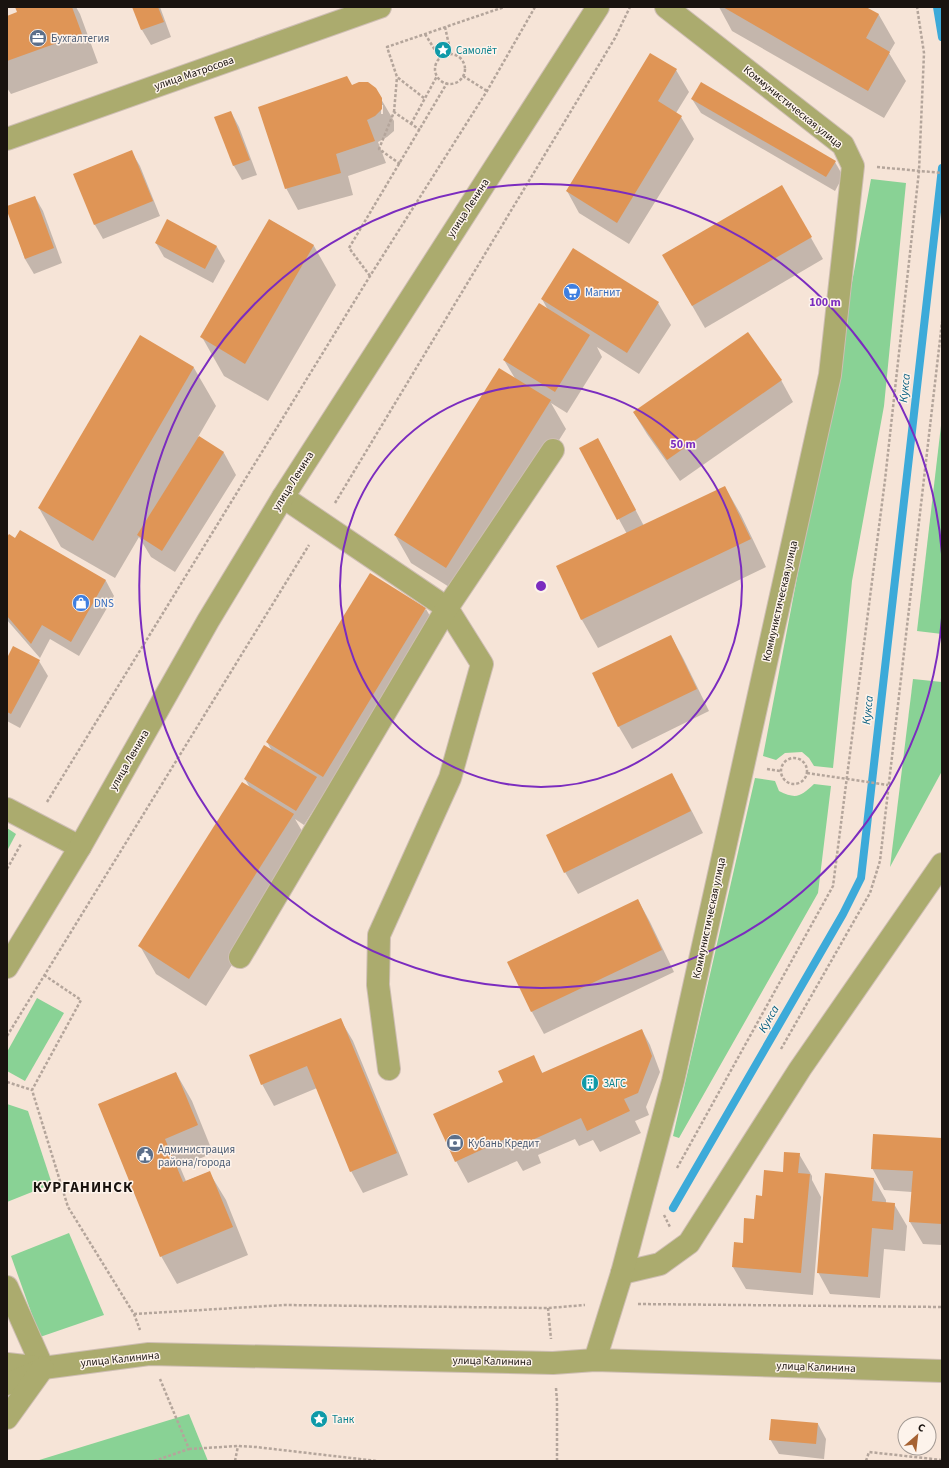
<svg xmlns="http://www.w3.org/2000/svg" width="949" height="1468" viewBox="0 0 949 1468" font-family="'Source Sans 3',sans-serif">
	<rect width="100%" height="100%" fill="#f6e4d7"/>
	<g fill="#89d295">
		<path d="M871,179l35,4 -22,223 -32,175 -19,187 -19,-2 -5,-8 -7,-6 -17,1 -9,7 -13,-4 54,-283z"/>
		<path d="M942,417v217l-25,-3z"/>
		<path d="M913,679l29,3v89l-52,96z"/>
		<path d="M755,778l20,3 4,10c18,9 22,5 35,-7l17,2 -13,107 -139,245 -6,-2z"/>
		<path d="M7,828l9,6 -9,17z"/>
		<path d="M37,998l27,15 -39,68 -18,-10v-19z"/>
		<path d="M7,1104l21,7 24,73 -45,18z"/>
		<path d="M69,1233l35,82 -64,22 -29,-81z"/>
		<path d="M189,1414l19,47h-172z"/>
	</g>
	<g fill="#0003" fill-rule="evenodd">
		<path d="M16,7h60l4,7 18,49 -87,31 -4,-6v-71l11,-4z"/>
		<path d="M134,7h26l11,30 -20,8 -9,-15z"/>
		<path d="M719,7h145l15,8 16,28 -6,10 17,28 -22,37 -152,-87z"/>
		<path d="M676,70l13,22 -13,21 5,4 13,22 -65,105 -50,-31 -12,-22z"/>
		<path d="M352,87l29,12 13,22v10l-7,6 -9,5 8,21 -38,13 5,19 -55,15 -12,-22zM381,105h2v9h-2z"/>
		<path d="M692,99l143,63 8,14 -8,15 -134,-78z"/>
		<path d="M231,112l8,15 18,48 -15,5 -8,-14 -18,-48z"/>
		<path d="M131,151l9,15 20,50 -57,23 -8,-14 -21,-50z"/>
		<path d="M782,187l41,72 -118,69 -42,-73z"/>
		<path d="M35,197l8,14 19,52 -28,11 -9,-15 -18,-52z"/>
		<path d="M270,220l44,26 22,39 -68,116 -44,-25 -22,-39z"/>
		<path d="M156,243l61,4 8,14 -12,22 -49,-26z"/>
		<path d="M542,299l116,4 13,22 -32,49 -42,-27 5,10 -35,56 -16,-10 15,26 -104,166 -51,-32 -16,-28 121,-155 -12,-20 44,-50z"/>
		<path d="M140,336l54,32 22,38 -18,31 26,16 12,22 -61,97 -24,-15 -12,-20 -24,41 -54,-31 -22,-39z"/>
		<path d="M781,380l12,22 -113,79 -33,-47 -13,-21z"/>
		<path d="M580,448l26,6 38,72 81,-39 16,28 25,52 -168,81 -16,-28 -25,-53 70,-33z"/>
		<path d="M20,531l86,50 8,15 -35,60 -29,-17 -10,19 -33,-38v-81h8z"/>
		<path d="M426,609l16,28 -103,168 -16,-10 -19,30 -9,-6 14,24 -103,163 -50,-32 -16,-28 110,-158 -5,-9 27,-28 -5,-9z"/>
		<path d="M671,636l12,22 26,53 -77,38 -13,-22 -26,-53z"/>
		<path d="M7,660l32,1 9,15 -28,52 -13,-7z"/>
		<path d="M672,774l12,22 19,37 -125,61 -13,-22z"/>
		<path d="M638,900l12,22 24,50 -130,62 -12,-22 -24,-50z"/>
		<path d="M340,1019l13,22 55,134 -45,18 -12,-22 -34,-83 -43,18 -12,-22z"/>
		<path d="M642,1030l8,15 10,27 -14,35 3,8 -14,6 6,12 -41,19 -7,-12 -14,6 -4,-7 -37,16 3,8 -18,8 -6,-10 -49,22 -12,-22 47,-78 30,-26 10,17z"/>
		<path d="M176,1073l16,28 21,52 -33,14 6,14 23,-9 17,28 22,55 -71,29 -16,-28 -62,-152z"/>
		<path d="M942,1139v106l-19,-1 -13,-22 2,-30 -28,-2 -12,-22z"/>
		<path d="M799,1154l13,22v4l9,17 -8,98 -67,-6 -13,-22 22,-47 8,-23z"/>
		<path d="M874,1179l12,21v4h8l13,22 -2,25 -21,-2 -4,49 -50,-4 -12,-22z"/>
		<path d="M818,1424l8,15 -2,20 -45,-5 -9,-15z"/>
	</g>
	<g fill="none" stroke-linecap="round" stroke-linejoin="round">
		<g stroke="#3caad9" stroke-width="8">
			<path d="M937,7l5,30"/>
			<path d="M673,1208l170,-294 18,-36 81,-710"/>
		</g>
	</g>
	<g fill="#df9556">
		<path d="M15,7h57l10,27 -75,27v-45l10,-4z"/>
		<path d="M132,7h26l6,15 -23,8z"/>
		<path d="M723,7h143l13,7 -13,24 24,14 -22,39z"/>
		<path d="M650,53l27,16 -19,32 24,15 -65,107 -51,-32z"/>
		<path d="M347,76l5,9 7,-3h9l8,6 6,10v11l-7,7 -8,4 8,21 -39,13 5,19 -56,16 -27,-82z"/>
		<path d="M701,82l135,79 -10,16 -135,-78z"/>
		<path d="M231,111l19,49 -17,6 -19,-49z"/>
		<path d="M132,150l21,51 -59,24 -21,-51z"/>
		<path d="M782,185l30,52 -120,69 -30,-51z"/>
		<path d="M35,196l19,52 -29,11 -18,-48v-5z"/>
		<path d="M167,219l50,27 -12,23 -50,-26z"/>
		<path d="M269,219l45,26 -69,119 -45,-27z"/>
		<path d="M573,248l86,54 -32,51 -86,-54z"/>
		<path d="M539,303l51,32 -35,57 -52,-32z"/>
		<path d="M748,332l34,48 -115,80 -34,-48z"/>
		<path d="M140,335l54,32 -101,174 -55,-33z"/>
		<path d="M499,368l52,32 -105,168 -52,-33z"/>
		<path d="M199,436l25,16 -62,99 -25,-16z"/>
		<path d="M598,438l38,72 -19,10 -38,-72z"/>
		<path d="M725,486l26,53 -170,81 -25,-54z"/>
		<path d="M20,530l86,50 -35,62 -29,-17 -11,19 -24,-28v-79l2,-3 6,4z"/>
		<path d="M370,573l56,35 -103,169 -57,-35z"/>
		<path d="M671,635l26,54 -79,38 -26,-54z"/>
		<path d="M13,646l27,14 -29,54 -4,-2v-54z"/>
		<path d="M264,745l53,32 -21,34 -52,-32z"/>
		<path d="M672,773l19,38 -127,62 -18,-38z"/>
		<path d="M242,782l52,32 -105,165 -51,-33z"/>
		<path d="M638,899l24,51 -131,62 -24,-50z"/>
		<path d="M341,1018l56,135 -47,19 -43,-106 -46,19 -12,-30z"/>
		<path d="M642,1029l10,27 -14,37 -14,6 6,12 -43,20 -6,-13 -71,32 -5,-11 -50,23 -22,-48 70,-32 -5,-11 36,-16 8,18z"/>
		<path d="M176,1072l22,53 -33,14 18,43 27,-11 23,56 -73,30 -62,-153z"/>
		<path d="M873,1134l69,4v86l-33,-2 4,-51 -42,-2z"/>
		<path d="M784,1152l16,1 -2,20 12,1 -9,99 -69,-6 2,-25 9,1 1,-25 10,1 2,-24 6,1 2,-26 19,2z"/>
		<path d="M825,1173l49,5 -2,23 23,2 -2,27 -21,-2 -4,49 -51,-4z"/>
		<path d="M771,1419l47,4 -2,21 -47,-4z"/>
	</g>
	<g fill="none" stroke-linecap="round" stroke-linejoin="round">
		<defs>
			<g id="minor">
				<path d="M7,139l373,-132"/>
				<path d="M283,497l164,111 35,56 -32,114 -71,157 -1,50 11,84"/>
				<path d="M7,809l73,38"/>
				<path d="M240,957l207,-349 106,-158"/>
				<path d="M7,967l73,-120 128,-226 75,-124 315,-490"/>
				<path d="M622,1273l38,-9 29,-21 111,-174 142,-205"/>
				<path d="M7,1287l36,81"/>
				<path d="M595,1360l27,-87 51,-192 157,-706 23,-209 -10,-21 -177,-138"/>
				<path d="M7,1364l36,4 106,-14 404,9 42,-3 347,11"/>
				<path d="M7,1384l35,-15"/>
				<path d="M7,1418l36,-50"/>
			</g>
		</defs>
		<use href="#minor" stroke="#cebeb3" stroke-width="24"/>
		<g stroke="#b4a59b" stroke-width="2.5" stroke-dasharray="3 2" stroke-linecap="butt">
			<path d="M445,27l6,27"/>
			<path d="M425,34l15,24"/>
			<circle cx="450" cy="69" r="15"/>
			<path d="M463,76l24,15"/>
			<path d="M424,98l-27,-21 -10,-30 117,-40"/>
			<path d="M394,112l3,-35"/>
			<path d="M411,124l26,-48"/>
			<path d="M400,164l-21,-15 15,-37 26,18"/>
			<path d="M877,167l65,6"/>
			<path d="M370,276l-21,-28 98,-165"/>
			<path d="M335,503l280,-465 15,-31"/>
			<circle cx="794" cy="771" r="13"/>
			<path d="M767,769l13,2"/>
			<path d="M807,773l81,12"/>
			<path d="M47,802l323,-526 117,-185 48,-84"/>
			<path d="M7,869l14,-25"/>
			<path d="M44,975l37,25 -49,90 36,117 66,107 6,16"/>
			<path d="M7,1036l302,-491"/>
			<path d="M781,1049l89,-156 10,-32 62,-539"/>
			<path d="M7,1082l25,8"/>
			<path d="M677,1168l156,-282 52,-406 34,-309 5,-118 -7,-46"/>
			<path d="M664,1215l6,12"/>
			<path d="M638,1304l304,3"/>
			<path d="M548,1308l3,31"/>
			<path d="M134,1314l151,-9 263,3 37,-3"/>
			<path d="M556,1388l1,13v60"/>
			<path d="M189,1449l49,-3 18,1 121,14"/>
			<path d="M154,1461l35,-12 -29,-70"/>
			<path d="M235,1461l3,-15"/>
			<path d="M866,1461l3,-9 73,8"/>
		</g>
		<use href="#minor" stroke="#abab6e" stroke-width="22"/>
	</g>
	<g fill="none" stroke="#7b2cbf" stroke-width="2">
		<circle cx="541" cy="586" r="201"/>
		<path d="M942 618A402 402 0 1 1 942 554"/>
	</g>
	<defs>
		<symbol id="office-disc" viewBox="-11 -11 22 22"><circle r="9.5" fill="#5c6f8a" stroke="#fdf3eb"/><path d="M-6-3h4V-5.5h4V-3h4V5H-6ZM-1-4.5V-3h2v-1.5ZM-6 0V1H6V0Z" fill="#fff"/></symbol>
		<symbol id="sight-disc" viewBox="-11 -11 22 22"><circle r="9.5" fill="#0f9aa8" stroke="#fdf3eb"/><path d="M0-6L1.8-2.2L6-1.7L2.9 1.2L3.7 5.4L0 3.3L-3.7 5.4L-2.9 1.2L-6-1.7L-1.8-2.2Z" fill="#fff"/></symbol>
		<symbol id="supermarket-disc" viewBox="-11 -11 22 22"><circle r="9.5" fill="#3f7fe0" stroke="#fdf3eb"/><path d="M-6-5.5h2.5l.6 2H6L4.5 2H-2.5L-4.4-4H-6ZM-1.5 3.2a1.3 1.3 0 1 0 .1 0ZM3 3.2a1.3 1.3 0 1 0 .1 0Z" fill="#fff"/></symbol>
		<symbol id="shop-disc" viewBox="-11 -11 22 22"><circle r="9.5" fill="#3f7fe0" stroke="#fdf3eb"/><path d="M-5-2.5h2.3a2.7 3.5 0 0 1 5.4 0H5L5.5 6h-11ZM-1.5-2.5h3a1.5 2.3 0 0 0-3 0Z" fill="#fff"/></symbol>
		<symbol id="building-disc" viewBox="-11 -11 22 22"><circle r="9.5" fill="#0f9aa8" stroke="#fdf3eb"/><path d="M-4-6H4V6H1V3H-1V6H-4ZM-2.5-4.3h1.7v1.8h-1.7ZM.8-4.3h1.7v1.8H.8ZM-2.5-1h1.7V.8h-1.7ZM.8-1h1.7V.8H.8Z" fill="#fff"/></symbol>
		<symbol id="bank-disc" viewBox="-11 -11 22 22"><circle r="9.5" fill="#5c6f8a" stroke="#fdf3eb"/><path d="M-6-4H6V4H-6ZM0-2.3a2.3 2.3 0 1 0 0 4.6a2.3 2.3 0 1 0 0-4.6Z" fill="#fff"/></symbol>
		<symbol id="civic-disc" viewBox="-11 -11 22 22"><circle r="9.5" fill="#5c6f8a" stroke="#fdf3eb"/><path d="M-.6-6.5H3V-4.5H.6V-3L4-1V1h2V6H-6V1h2V-1L-.6-3ZM-1.2 2.5V6h2.4V2.5Z" fill="#fff"/></symbol>
	</defs>
	<g fill-rule="evenodd">
		<use href="#office-disc" x="28" y="28" width="20" height="20"/>
		<use href="#sight-disc" x="433" y="40" width="20" height="20"/>
		<use href="#supermarket-disc" x="562" y="282" width="20" height="20"/>
		<use href="#shop-disc" x="71" y="593" width="20" height="20"/>
		<use href="#building-disc" x="580" y="1073" width="20" height="20"/>
		<use href="#bank-disc" x="445" y="1133" width="20" height="20"/>
		<use href="#civic-disc" x="135" y="1145" width="20" height="20"/>
		<use href="#sight-disc" x="309" y="1409" width="20" height="20"/>
	</g>
	<g text-anchor="middle" dominant-baseline="central" stroke-width="3" stroke-linejoin="round" paint-order="stroke">
		<g font-size="11" fill="#4e5e75" stroke="#fdf3eb" text-anchor="start">
			<text x="51" y="38">Бухгалтегия</text>
			<text x="468" y="1143">Кубань Кредит</text>
			<text x="158" y="1149">Администрация<tspan x="158" dy="13">района/города</tspan></text>
		</g>
		<g font-size="11" fill="#0d838f" stroke="#fdf3eb" text-anchor="start">
			<text x="456" y="50">Самолёт</text>
			<text x="603" y="1083">ЗАГС</text>
			<text x="332" y="1419">Танк</text>
		</g>
		<g font-size="11" fill="#19130f" stroke="#fdf3eb">
			<text transform="translate(194 73) rotate(-19)">улица Матросова</text>
			<text transform="translate(793 107) rotate(39)">Коммунистическая улица</text>
			<text transform="translate(468 208) rotate(-57)">улица Ленина</text>
			<text transform="translate(293 481) rotate(-58)">улица Ленина</text>
			<text transform="translate(780 601) rotate(-77)">Коммунистическая улица</text>
			<text transform="translate(129 760) rotate(-60)">улица Ленина</text>
			<text transform="translate(709 918) rotate(-78)">Коммунистическая улица</text>
			<text transform="translate(120 1359) rotate(-6)">улица Калинина</text>
			<text transform="translate(492 1361) rotate(1)">улица Калинина</text>
			<text transform="translate(816 1367) rotate(2)">улица Калинина</text>
		</g>
		<g font-size="11" fill="#366cbe" stroke="#fdf3eb" text-anchor="start">
			<text x="585" y="292">Магнит</text>
			<text x="94" y="603">DNS</text>
		</g>
		<g font-size="12" font-style="italic" fill="#075f80" stroke="#fdf3eb">
			<text transform="translate(905 388) rotate(-84)">Кукса</text>
			<text transform="translate(868 710) rotate(-84)">Кукса</text>
			<text transform="translate(769 1019) rotate(-60)">Кукса</text>
		</g>
		<g font-size="15" font-weight="bold" letter-spacing="1" fill="#19130f" stroke="#fdf3eb">
			<text x="83" y="1187">КУРГАНИНСК</text>
		</g>
	</g>
	<circle cx="541" cy="586" r="6" fill="#7b2cbf" stroke="#fdf3eb" stroke-width="2"/>
	<g font-size="12" text-anchor="middle" font-weight="bold" fill="#7b2cbf" stroke="#fdf3eb" stroke-width="3" stroke-linejoin="round" paint-order="stroke">
		<text x="825" y="306">100 m</text>
		<text x="683" y="448">50 m</text>
	</g>
	<rect width="949" height="1468" fill="none" stroke="#19130f" stroke-width="16"/>
	<g transform="translate(917 1436) rotate(28)"><circle r="19" fill="#fdf3eb" stroke="#a29993"/>
	<path d="M0-3L7 15L0 10L-7 15Z" fill="#a66232"/>
	<text y="-6" font-size="11" font-weight="bold" text-anchor="middle" fill="#19130f">С</text>
	</g>
</svg>
